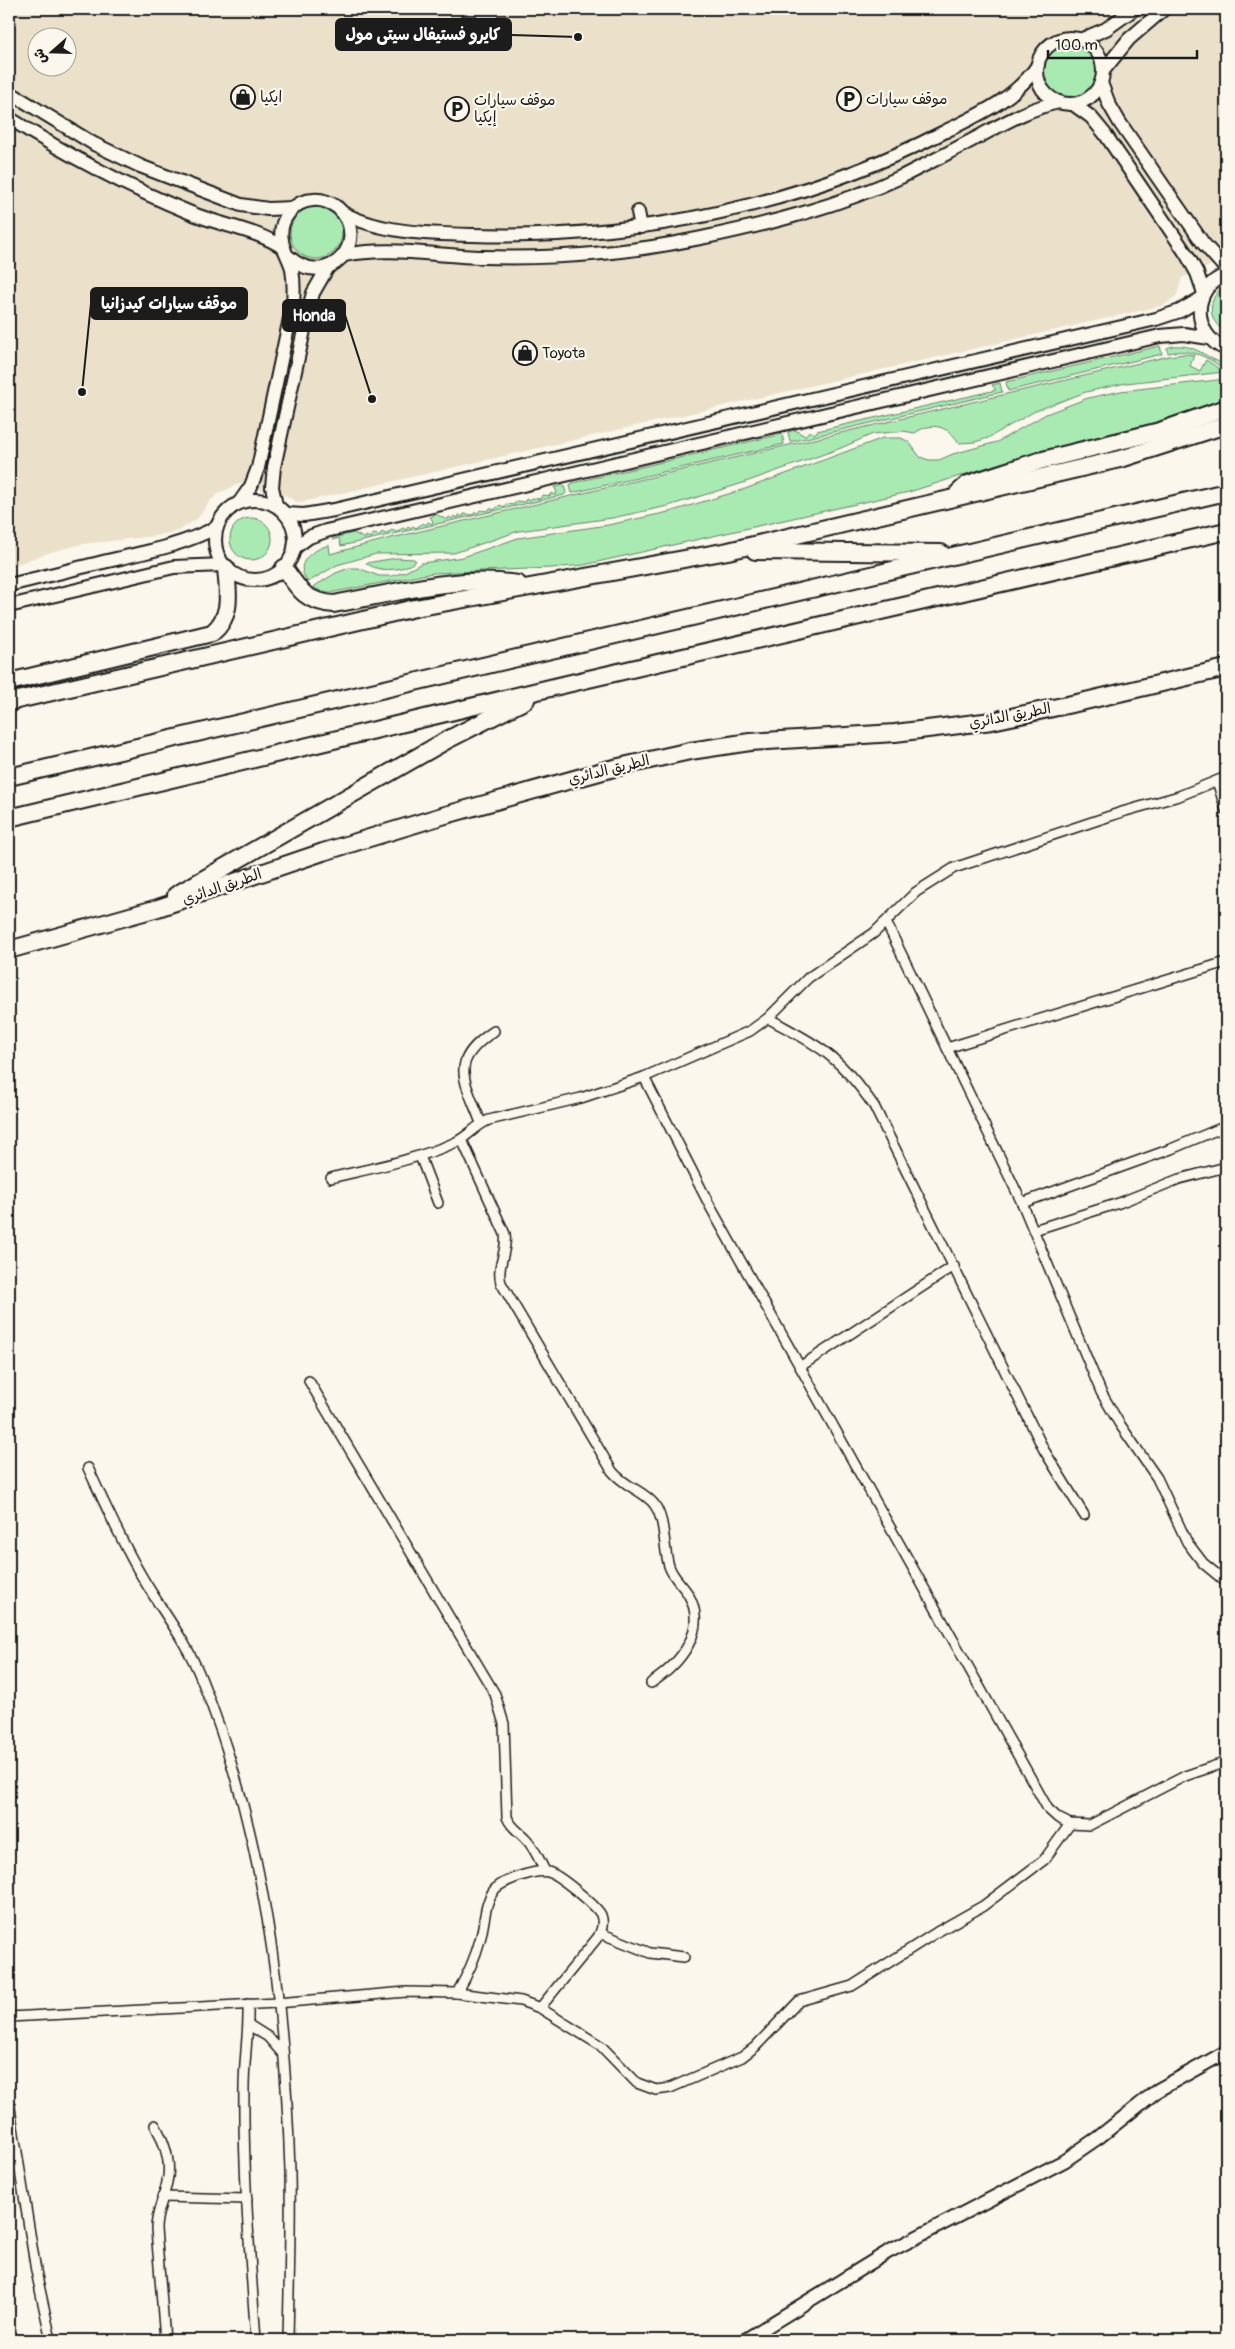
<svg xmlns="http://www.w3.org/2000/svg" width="1235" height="2349" viewBox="0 0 1235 2349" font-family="Pangolin,'Playpen Sans Arabic',sans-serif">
	<rect width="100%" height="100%" fill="#fbf7ec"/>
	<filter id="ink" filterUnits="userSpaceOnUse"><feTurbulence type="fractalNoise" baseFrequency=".02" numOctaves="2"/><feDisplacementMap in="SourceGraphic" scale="10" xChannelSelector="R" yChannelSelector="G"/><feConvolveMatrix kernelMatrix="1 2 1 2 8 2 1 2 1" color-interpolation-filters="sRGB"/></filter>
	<g filter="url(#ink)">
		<path fill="#ebe1cb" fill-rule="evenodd" d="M9,9h1217v250l-44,19 -5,17 -12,10 -858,196 -10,1 -10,-6 -48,-12 -20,9 -9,8 -13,18 -19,12 -23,5 -72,8 -32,8 -42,15zM38,38h30v30h-30z"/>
		<g fill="#a9eab3" stroke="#628368">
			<circle cx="1071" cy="71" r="27"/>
			<circle cx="316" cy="233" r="26"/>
			<path d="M1226,285v47c-20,-11 -19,-36 0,-47z"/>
			<path d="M1160,346l2,8 -154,37 -2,-9z"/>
			<path d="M1173,346c25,-2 32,13 53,18v7c-17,-14 -35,-23 -58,-18l-1,-5z"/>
			<path d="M1184,354l10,1 -4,11 10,5 6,-11 18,12 -98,11 -40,9 -51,19 -47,27 -13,4 -16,1c-10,-17 -28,-22 -44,-10l-12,-2 -30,3 -32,14 -101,36 -72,22 -56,12 -93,13 -65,22 -78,1 -39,11 -29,17c-16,-20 5,-32 21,-37l1,9 57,-15 782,-183z"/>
			<path d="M1226,379v19l-69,24 -124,31 -124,39 -325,73 -32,3 -119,5 -104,20 -7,-1 -9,-5 23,-14 13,-5h9l21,8h13l13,-4 17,-9 41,-6 55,-19 90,-13 61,-13 76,-23 138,-51h18l8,4 11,15 9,3h10l14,-6 44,-12 49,-28 42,-16 33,-7z"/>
			<path d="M1000,383l2,9 -212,50 -2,-10 7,-2 10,6 4,-5 6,3 2,-3 179,-41 -4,-5z"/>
			<path d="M782,434l2,10 -212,49 -2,-7 2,-3z"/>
			<path d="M564,485l2,8 -2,2 -223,51 -2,-8 -6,2 -1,-2 22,-5 11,6 1,-3 4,2 2,-4 8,1 2,-3 3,2 7,-4 4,2 7,-4 3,2 2,-3 3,2 2,-3 3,2 7,-5 3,2 2,-3 4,2 1,-3 -3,-4 6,-3 11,6 2,-3 3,2 2,-3 4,2 1,-3 4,2 1,-3 9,1 2,-3 3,1 2,-3 8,1 2,-3 4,2 6,-5 4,2 2,-3 8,1 2,-4 9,1 1,-3 4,2 2,-3 8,1 2,-4 8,1 1,-3 4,2 2,-3 -3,-5z"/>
			<circle cx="251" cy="539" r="21"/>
			<path d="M396,558l18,1 2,2c-13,10 -37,12 -50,2z"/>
		</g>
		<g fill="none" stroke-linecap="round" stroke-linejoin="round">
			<defs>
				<g id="street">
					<path d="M1217,781l9,29"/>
					<path d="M886,922l136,281 79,189 18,31 38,55 30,64 16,21 23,19"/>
					<path d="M768,1018c19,11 40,21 57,34 19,14 35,34 49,54l170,344 40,65"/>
					<path d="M947,1048l279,-86"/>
					<path d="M644,1077l67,131 337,601 10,9 12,6 20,1 95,-49 41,-14"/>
					<path d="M481,1123c-17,-45 -33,-61 13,-92"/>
					<path d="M462,1140l43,94c3,17 -9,32 -4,49l111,188c14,17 31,19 42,33 12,16 9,43 15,62 4,12 13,18 19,28 21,36 -8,70 -37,89"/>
					<path d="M420,1156l18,47"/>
					<path d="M331,1178c41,-10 84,-18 123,-35 14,-6 22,-18 35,-23l92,-22 63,-21 106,-46 18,-13 40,-40 66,-45 42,-41 38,-24 168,-56 57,-16 47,-19"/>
					<path d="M1022,1203l149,-54 55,-23"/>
					<path d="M1034,1230l85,-27 60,-24 47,-12"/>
					<path d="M801,1366l153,-100"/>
					<path d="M309,1381l186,313 9,30 3,93c4,11 12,14 19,22 9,9 13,21 19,32"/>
					<path d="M88,1468c17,36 33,73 53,107 20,35 45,65 60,103 63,154 84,326 89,493 1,56 -1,113 -2,169"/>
					<path d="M600,1933l50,20 34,4"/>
					<path d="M457,1993c10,-17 18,-34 23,-53 5,-16 4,-38 15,-51 9,-9 41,-20 53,-17 10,2 49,34 53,43 3,8 1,15 -3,22l-58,71"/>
					<path d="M248,2004c1,28 -4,56 -4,84 -1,84 6,168 12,252"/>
					<path d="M9,2017l268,-14 129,-11 51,1 64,8 19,7 61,38 36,37 19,7 14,-2 72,-31 13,-10 44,-46 53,-15 85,-54 46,-26 61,-46 26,-36"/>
					<path d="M249,2025l19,12 14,16"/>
					<path d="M9,2102l27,169 15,69"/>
					<path d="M155,2125c10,18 17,37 12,57 -3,17 -11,30 -11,47l9,111"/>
					<path d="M162,2197l85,2"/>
				</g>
				<g id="secondary">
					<circle cx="1070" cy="71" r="33"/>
					<path d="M1080,40l26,-11 28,-20"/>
					<path d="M1103,71l26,-32 35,-30"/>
					<path d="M1101,83l8,21 11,19 83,120 23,26"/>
					<path d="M9,92l85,52 46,22 101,39 27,4 25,-1"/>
					<path d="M1073,104l18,13 14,17 82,121 10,18 7,20"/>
					<path d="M9,118c58,37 118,69 182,95 31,13 64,16 93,35"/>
					<path d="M638,212l3,15"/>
					<path d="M343,213c38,20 86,21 129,22 164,5 325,-28 472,-103 36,-18 71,-33 94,-67"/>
					<path d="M344,255c45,-9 93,1 139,2 73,2 147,-4 218,-19 68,-14 138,-32 202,-62 26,-13 51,-26 77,-40 26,-14 50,-28 79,-34"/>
					<path d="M1226,275c-36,12 -34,61 0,74"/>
					<circle cx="255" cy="540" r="40"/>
					<path d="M239,503l12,-17 7,-18 35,-164c1,-12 1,-23 -1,-35 -2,-10 -9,-18 -10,-29 -4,-19 11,-39 31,-40 9,-1 19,3 25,8 35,33 -11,84 -49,49"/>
					<path d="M276,505l-4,-18 2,-20 34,-155 5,-19 15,-26"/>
					<path d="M286,514l18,1 30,-5 822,-191 24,-8 22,-13"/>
					<path d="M294,548l15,-11 17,-6 834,-195 24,-2 25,4"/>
					<path d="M9,585c30,-7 60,-15 90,-22 41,-10 80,-16 118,-36"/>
					<path d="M9,606l165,-39 49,-2"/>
					<path d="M745,2340l143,-88 176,-91 35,-24 59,-47 68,-38"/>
				</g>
				<g id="highway">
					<path d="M958,493l10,-9 30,-10 41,-13 121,-30 66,-23"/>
					<path d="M755,551l186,2"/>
					<path d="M284,568c15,22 22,34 50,36 61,-11 122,-29 184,-20"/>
					<path d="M9,682l203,-49c21,-17 16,-40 14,-65"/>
					<path d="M9,702l406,-94 313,-57 396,-93 102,-33"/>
					<path d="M9,777l1217,-285"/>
					<path d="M9,818l545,-131 672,-156"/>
					<path d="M176,895l271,-155 79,-40"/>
					<path d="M9,950l149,-42 165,-56 119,-36 168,-47 80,-18 60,-9 145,-9 97,-12 89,-19 145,-34"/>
				</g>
			</defs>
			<use href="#street" stroke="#1c1c1c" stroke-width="12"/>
			<use href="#secondary" stroke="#1c1c1c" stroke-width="16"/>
			<use href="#highway" stroke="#1c1c1c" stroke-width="20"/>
			<use href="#street" stroke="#fbf7ec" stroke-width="9"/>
			<use href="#secondary" stroke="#fbf7ec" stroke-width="12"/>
			<use href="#highway" stroke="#fbf7ec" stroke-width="16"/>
		</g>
	</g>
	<defs>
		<symbol id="shop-ring" viewBox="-11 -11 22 22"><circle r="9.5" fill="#fbf7ec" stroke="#1c1c1c" stroke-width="1.5"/><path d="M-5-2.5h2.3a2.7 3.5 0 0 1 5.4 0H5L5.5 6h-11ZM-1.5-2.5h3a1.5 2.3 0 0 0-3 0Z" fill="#1c1c1c"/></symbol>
		<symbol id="parking-ring" viewBox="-11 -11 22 22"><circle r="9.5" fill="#fbf7ec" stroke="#1c1c1c" stroke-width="1.5"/><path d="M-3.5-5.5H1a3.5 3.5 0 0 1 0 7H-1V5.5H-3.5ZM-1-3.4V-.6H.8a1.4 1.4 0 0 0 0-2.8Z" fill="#1c1c1c"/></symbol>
	</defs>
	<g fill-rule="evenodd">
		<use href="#shop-ring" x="229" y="83" width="28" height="28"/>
		<use href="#parking-ring" x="835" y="85" width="28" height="28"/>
		<use href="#parking-ring" x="443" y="95" width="28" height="28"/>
		<use href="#shop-ring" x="511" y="339" width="28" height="28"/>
	</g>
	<g text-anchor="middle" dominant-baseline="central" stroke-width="4.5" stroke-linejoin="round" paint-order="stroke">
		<g font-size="15" fill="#1c1c1c" stroke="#fbf7ec" text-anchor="start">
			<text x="260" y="97">ايكيا</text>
			<text x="866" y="99">موقف سيارات</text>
			<text x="474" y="100">موقف سيارات<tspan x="474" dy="17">إيكيا</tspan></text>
			<text x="542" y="353">Toyota</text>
		</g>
		<g font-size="15" fill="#1c1c1c" stroke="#fbf7ec">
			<text transform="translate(1010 716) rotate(-11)">الطريق الدائري</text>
			<text transform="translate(609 770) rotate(-14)">الطريق الدائري</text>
			<text transform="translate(222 887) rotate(-19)">الطريق الدائري</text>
		</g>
	</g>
	<path fill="none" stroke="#1c1c1c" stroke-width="2" d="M578 37L511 35M82 392L91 303M372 399L345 315"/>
	<g fill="#1c1c1c" stroke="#fbf7ec" stroke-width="2">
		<circle cx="578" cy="37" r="5"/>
		<circle cx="82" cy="392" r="5"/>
		<circle cx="372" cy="399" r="5"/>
	</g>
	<g fill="#1c1c1c" stroke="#1c1c1c" stroke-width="2">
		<rect x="336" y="19" width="175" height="31" rx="5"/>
		<rect x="91" y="288" width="156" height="31" rx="5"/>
		<rect x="283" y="300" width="62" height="31" rx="5"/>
	</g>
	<g font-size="16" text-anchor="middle" font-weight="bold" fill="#fff">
		<text x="423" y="40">كايرو فستيفال سيتى مول</text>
		<text x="169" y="309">موقف سيارات كيدزانيا</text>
		<text x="314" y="321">Honda</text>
	</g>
	<rect width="1235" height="2349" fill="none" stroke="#fbf7ec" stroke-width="30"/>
	<rect x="15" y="15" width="1205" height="2319" fill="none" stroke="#1c1c1c" stroke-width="2" filter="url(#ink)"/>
	<g transform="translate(52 52) rotate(250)"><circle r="24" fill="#fbf7ec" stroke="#a29f99"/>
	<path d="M0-4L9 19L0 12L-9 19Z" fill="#1c1c1c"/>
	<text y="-8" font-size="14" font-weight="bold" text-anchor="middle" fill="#1c1c1c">ش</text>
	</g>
	<path d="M1048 50v8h149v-8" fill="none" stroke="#1c1c1c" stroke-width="2.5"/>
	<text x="1055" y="50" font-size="15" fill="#1c1c1c" stroke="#fbf7ec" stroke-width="4" paint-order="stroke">100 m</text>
</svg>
